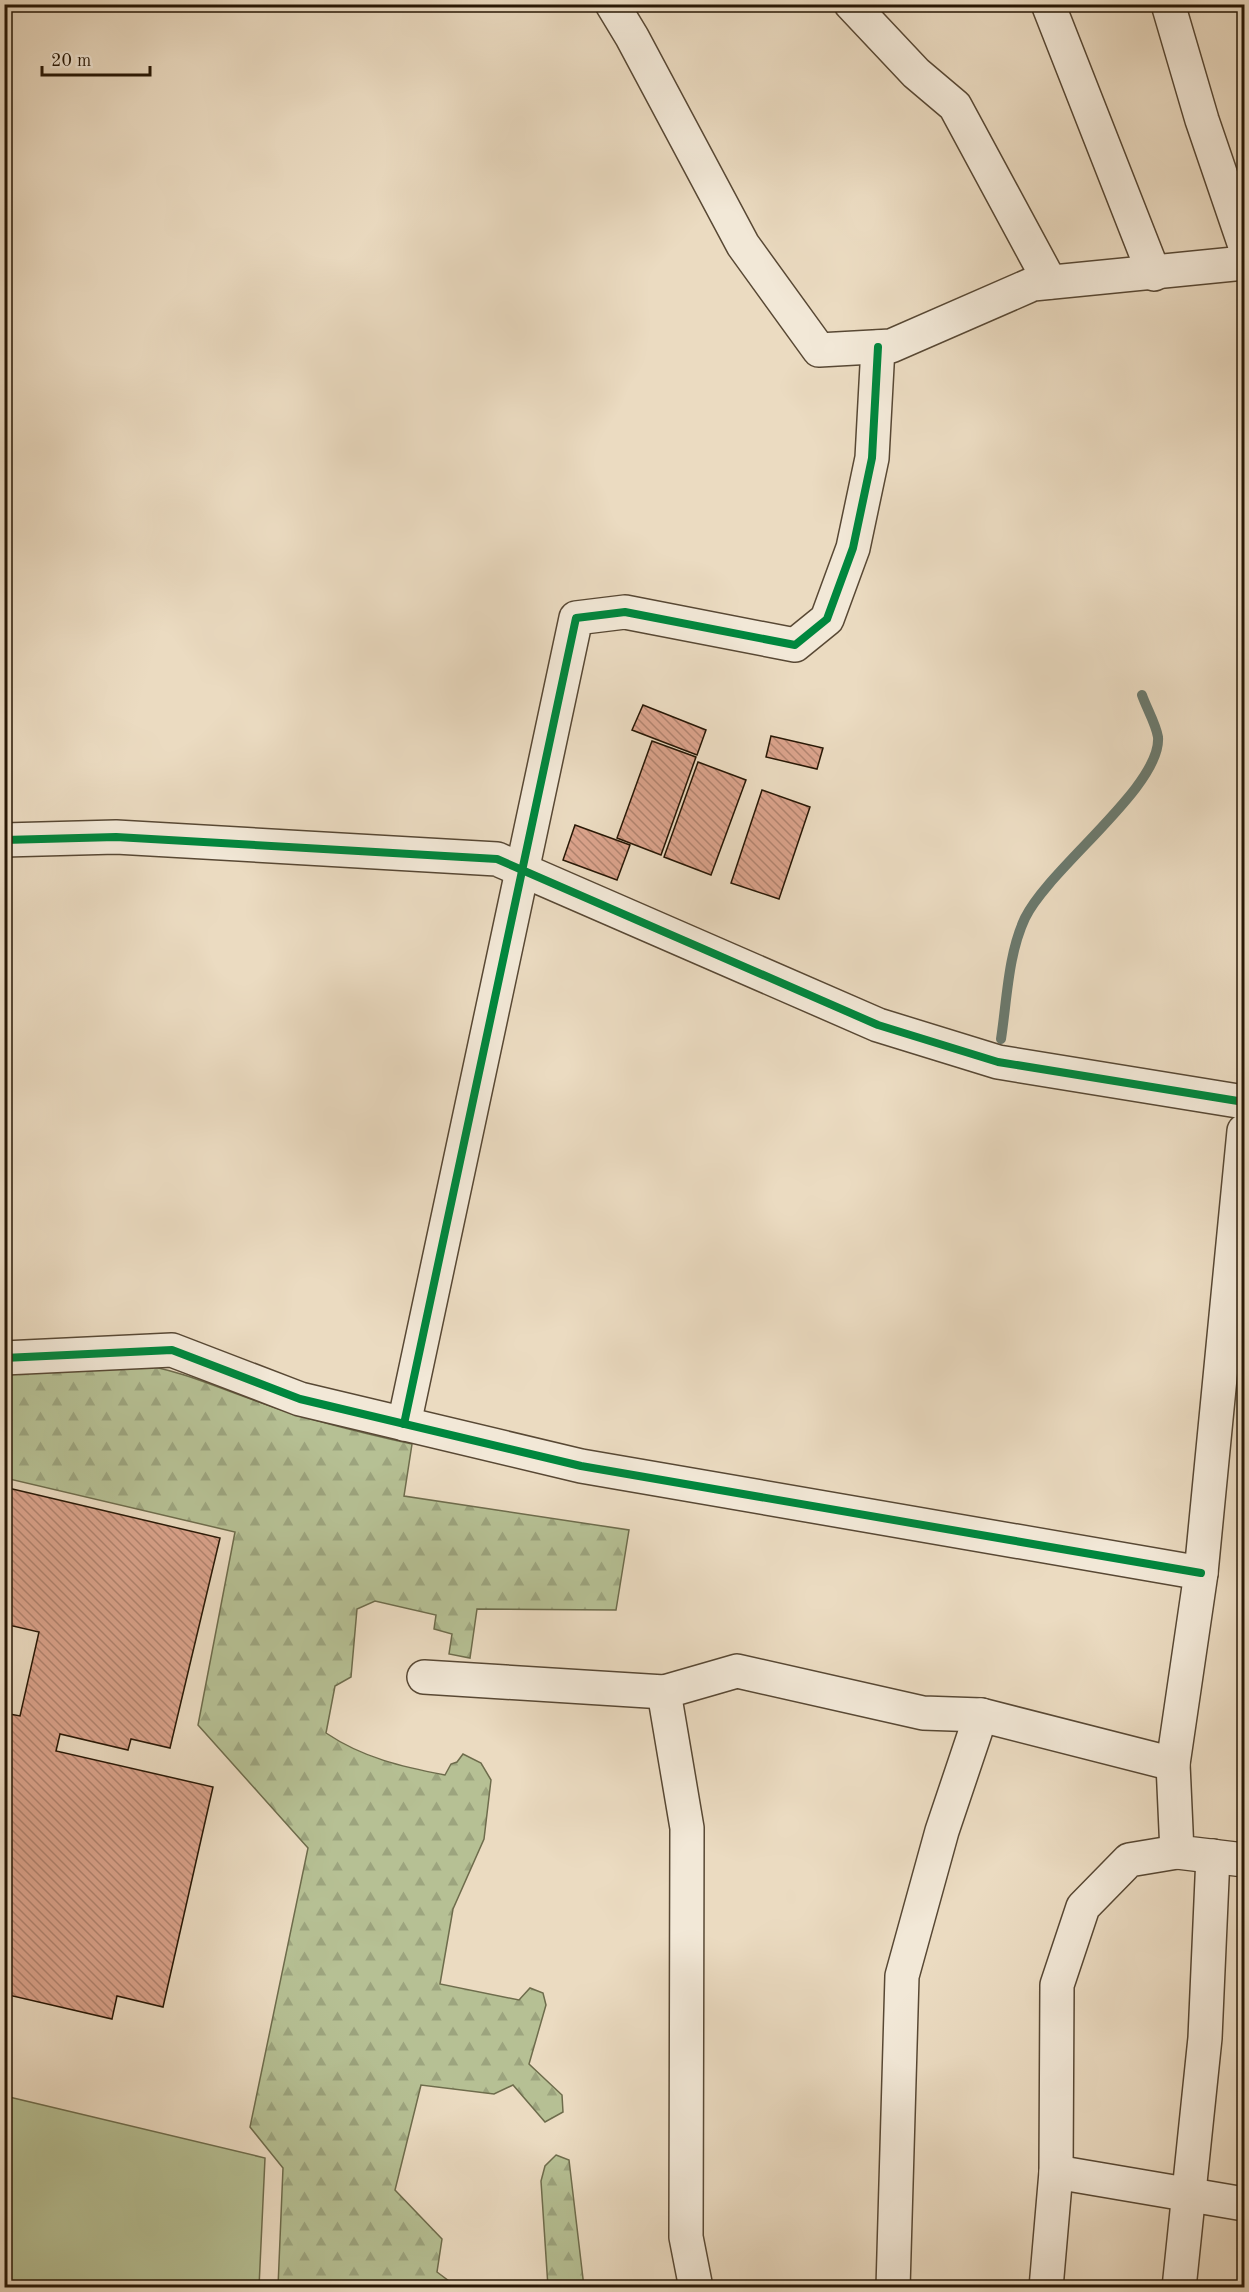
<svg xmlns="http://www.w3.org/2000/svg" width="1249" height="2292" viewBox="0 0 1249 2292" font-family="'Old Standard TT',serif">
	<defs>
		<pattern id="forest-firs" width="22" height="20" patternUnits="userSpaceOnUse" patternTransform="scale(1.5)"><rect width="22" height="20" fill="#b6c094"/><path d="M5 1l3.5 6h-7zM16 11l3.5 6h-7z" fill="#9ca47e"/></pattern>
		<pattern id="building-back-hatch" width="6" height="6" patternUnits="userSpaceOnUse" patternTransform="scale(1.5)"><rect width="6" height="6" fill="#dba38c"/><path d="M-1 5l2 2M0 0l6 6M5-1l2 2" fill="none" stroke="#b28470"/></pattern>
	</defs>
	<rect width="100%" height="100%" fill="#ebdbc1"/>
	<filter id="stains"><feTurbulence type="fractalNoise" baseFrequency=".00333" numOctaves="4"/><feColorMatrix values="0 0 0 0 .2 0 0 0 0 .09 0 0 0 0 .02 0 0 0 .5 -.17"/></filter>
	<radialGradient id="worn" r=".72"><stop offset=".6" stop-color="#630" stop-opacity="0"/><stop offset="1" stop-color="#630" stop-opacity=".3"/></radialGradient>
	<g fill="url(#forest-firs)" stroke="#6e6c4c" stroke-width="1.5">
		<path d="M132,1363c46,6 86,25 130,40 49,18 100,30 150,41l-8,52 225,34 -13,80 -139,-1 -7,49 -21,-4 3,-20 -18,-5 2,-14 -61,-14 -18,8 -6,68 -16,9 -9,47c37,25 77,34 119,42l6,-11 6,-2 6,-8 18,9 10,17 -7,59 -31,70 -13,75 79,16 11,-12 13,5 3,12 -17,59 33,31 1,17 -18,10 -32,-37 -19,9 -73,-9 -26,105 47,49 -5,33 20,15h-179l5,-119 -33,-41 58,-279 -110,-123 37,-193 -230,-54v-103z"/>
		<path d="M556,2155l13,5 15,127h-36l-7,-106 4,-15z"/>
	</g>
	<path fill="#b6c094" stroke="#6e6c4c" stroke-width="1.5" d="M5,2096l260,62 -6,129h-254z"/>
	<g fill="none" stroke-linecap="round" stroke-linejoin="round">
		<path stroke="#6b796d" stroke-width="10" d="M1001,1039c6,-39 7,-85 24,-121 24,-50 137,-132 133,-181 -2,-13 -12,-30 -16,-42"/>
	</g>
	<g fill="url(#building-back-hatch)" stroke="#271705" stroke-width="1.5">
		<path d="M643,705l63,25 -9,25 -65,-25z"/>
		<path d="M771,736l52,12 -6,21 -51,-12z"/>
		<path d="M652,741l44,16 -35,98 -44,-17z"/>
		<path d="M698,762l48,18 -35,95 -47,-18z"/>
		<path d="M762,790l48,17 -31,92 -48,-16z"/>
		<path d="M575,825l55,20 -13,35 -54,-20z"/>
		<path d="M4,1487l216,51 -50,210 -39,-9 -3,11 -68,-16 -4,17 157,36 -50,220 -46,-11 -5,23 -108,-25v-281l16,3 19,-84 -35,-8z"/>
	</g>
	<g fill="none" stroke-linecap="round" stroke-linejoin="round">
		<defs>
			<g id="street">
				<path d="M612,4l20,33 111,208 76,105 72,-4 142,-62 211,-21"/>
				<path d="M851,4l65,69 39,33 95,176"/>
				<path d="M1048,4l106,270"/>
				<path d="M1168,4l34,116 42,123"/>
				<path d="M4,840l112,-3 381,22 381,166 120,37 246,40"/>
				<path d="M1244,1131l-43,442 -28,191 4,88 67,8"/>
				<path d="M4,1358l168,-8 128,49 281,67 620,107"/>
				<path d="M404,1424l172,-806 49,-6 170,33 32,-26 26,-71 19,-90 6,-111"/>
				<path d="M424,1677l240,15"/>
				<path d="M1056,2172l188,32"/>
				<path d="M696,2288l-10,-51 1,-409 -23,-136 73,-21 186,42 58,2 192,49"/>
				<path d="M893,2288l9,-312 40,-145 39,-116"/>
				<path d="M1046,2288l10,-116 1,-187 26,-78 46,-47 48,-8"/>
				<path d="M1179,2288l26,-250 8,-182"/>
			</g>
		</defs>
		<use href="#street" stroke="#584834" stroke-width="36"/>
		<use href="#street" stroke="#f2e8d7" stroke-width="33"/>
		<defs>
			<g id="cycleway">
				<path d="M4,840l112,-3 381,22 381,166 120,37 246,40"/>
				<path d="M4,1358l168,-8 128,49 281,67 620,107"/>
				<path d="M404,1424l172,-806 49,-6 170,33 32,-26 26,-71 19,-90 6,-111"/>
			</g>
		</defs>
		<use href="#cycleway" stroke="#f2e8d7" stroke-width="11"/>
		<use href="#cycleway" stroke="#00873e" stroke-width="8"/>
	</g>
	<rect width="1249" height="2292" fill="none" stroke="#ebdbc1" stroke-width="24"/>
	<rect x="6" y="6" width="1237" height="2280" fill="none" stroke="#271705" stroke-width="3"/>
	<rect x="12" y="12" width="1225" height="2268" fill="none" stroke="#271705" stroke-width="1.5"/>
	<path d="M42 66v9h108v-9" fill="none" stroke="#271705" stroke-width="3"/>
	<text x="51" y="66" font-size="18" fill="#271705" stroke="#f2e8d7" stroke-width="4.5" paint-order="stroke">20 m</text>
	<rect width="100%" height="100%" filter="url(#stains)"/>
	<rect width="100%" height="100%" fill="url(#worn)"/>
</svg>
